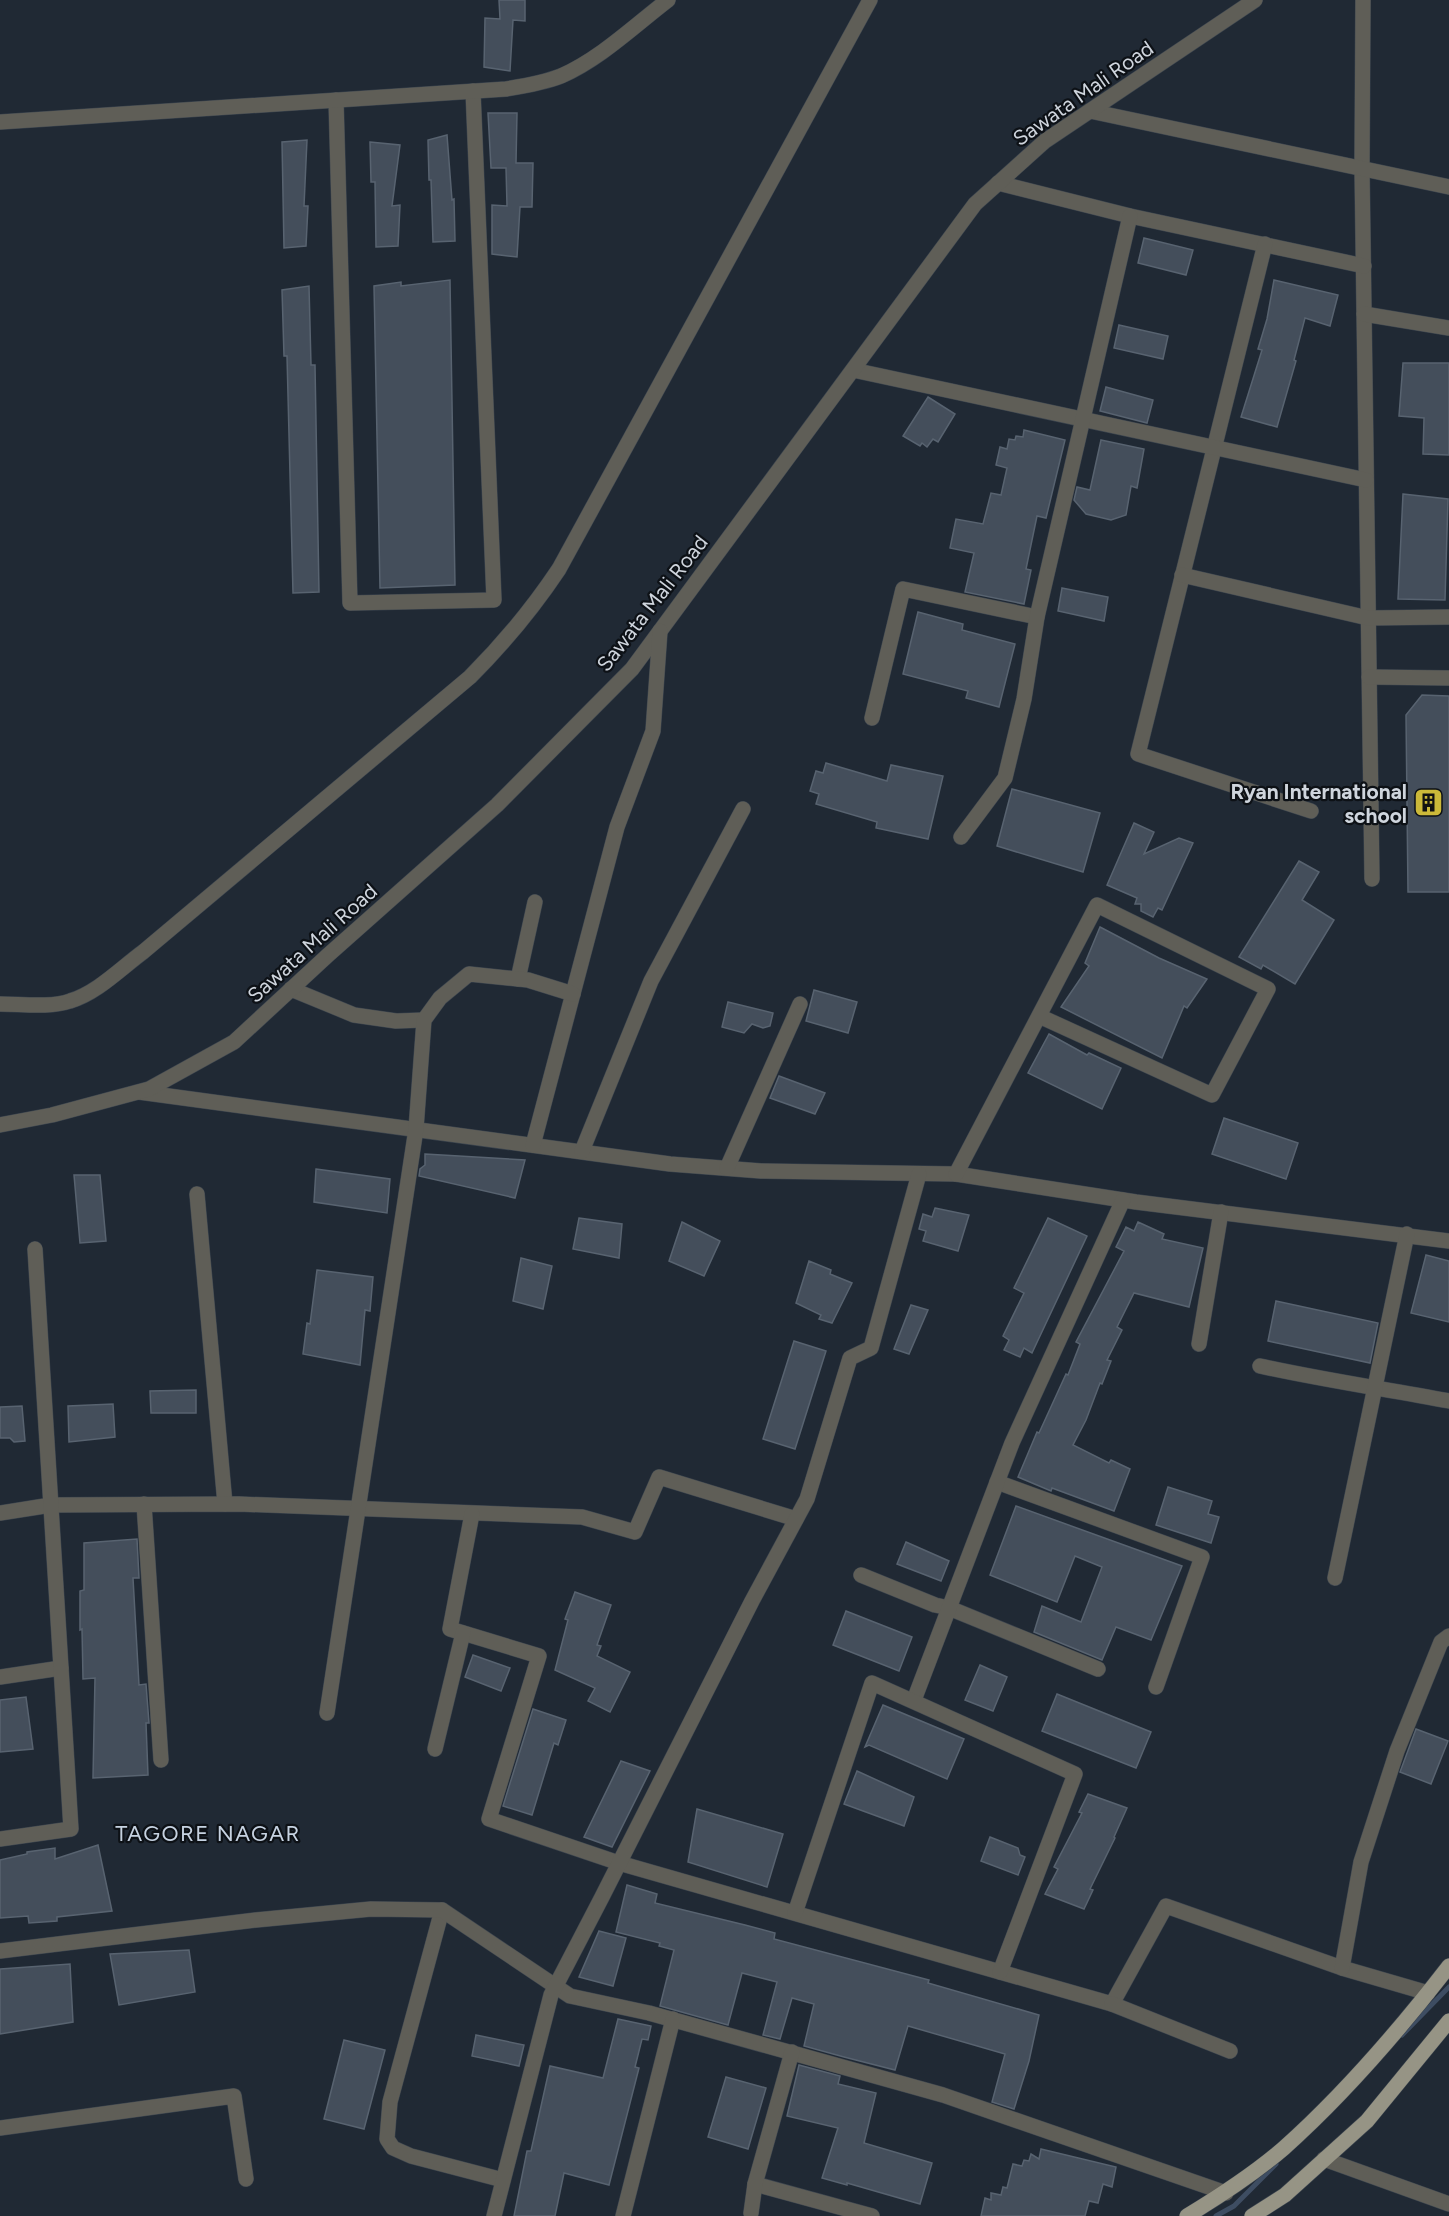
<svg xmlns="http://www.w3.org/2000/svg" width="1449" height="2216" viewBox="0 0 1449 2216" font-family="Figtree,sans-serif">
	<rect width="100%" height="100%" fill="#202934"/>
	<g fill="none" stroke-linecap="round" stroke-linejoin="round">
		<g stroke="#3e4d62" stroke-width="5">
			<path d="M1402,2035l47,-48"/>
			<path d="M1216,2216l18,-10 42,-42"/>
		</g>
	</g>
	<g fill="#444e5b" stroke="#586370" stroke-width="1.5">
		<path d="M499,0h26v21l-12,-1 -3,51 -26,-4 1,-49 15,1z"/>
		<path d="M488,113h29l-1,50h17l-1,44h-12l-3,50 -25,-3v-49l15,1 -1,-38h-15z"/>
		<path d="M447,135l5,65 2,-1 1,42 -22,1 -2,-62h-2l-1,-40z"/>
		<path d="M307,140l-3,66h4l-2,40 -22,2 -2,-106z"/>
		<path d="M370,142l30,3 -8,61 8,-1 -2,41 -22,1 -1,-65h-4z"/>
		<path d="M1144,238l49,12 -7,25 -48,-12z"/>
		<path d="M450,280l5,305 -75,3 -6,-302 27,-4v4z"/>
		<path d="M1274,280l64,15 -8,31 -25,-8 -11,42 2,1 -19,66 -36,-10 21,-67 -4,-1 9,-30z"/>
		<path d="M309,286l2,79h4l4,227 -26,1 -6,-237h-3l-2,-66z"/>
		<path d="M1119,325l49,11 -5,23 -49,-11z"/>
		<path d="M1403,363h46v92l-26,-1 1,-36 -25,-2z"/>
		<path d="M1106,387l47,13 -6,23 -47,-12z"/>
		<path d="M928,397l27,17 -17,28 -5,-3 -6,8 -5,-4 -2,3 -17,-10z"/>
		<path d="M1024,430l41,10 -19,78 -9,-2 -11,53 5,1 -7,34 -59,-12 9,-39 -24,-5 6,-29 27,5 8,-31 10,2 6,-27 -11,-3 4,-18 7,2 2,-10 6,1 1,-4 7,1z"/>
		<path d="M1101,440l43,9 -7,39 -6,-2 -5,29 -15,5 -25,-6 -12,-14 3,-13 13,3z"/>
		<path d="M1403,494l45,5 -3,101 -47,-1z"/>
		<path d="M1062,588l46,9 -4,24 -46,-10z"/>
		<path d="M918,612l45,12 -1,6 53,14 -16,63 -33,-9 2,-7 -65,-17z"/>
		<path d="M1422,695l27,1v196h-41l-2,-177z"/>
		<path d="M826,763l61,18 4,-16 52,11 -15,63 -52,-11 1,-6 -61,-18 3,-10 -9,-3 6,-20 7,2z"/>
		<path d="M1012,789l88,24 -17,59 -86,-26z"/>
		<path d="M1134,823l20,9 -10,22 35,-16 14,5 -31,67 -4,-2 -5,9 -12,-6v-7h-6l2,-6 -30,-13z"/>
		<path d="M1299,861l20,11 -17,28 32,20 -39,64 -32,-19 -2,4 -22,-12z"/>
		<path d="M1100,927l59,31 48,21 -20,29 -3,-2 -22,52 -101,-51 28,-41 -4,-3z"/>
		<path d="M814,990l43,12 -9,31 -42,-12z"/>
		<path d="M728,1002l45,11 -3,13 -7,2 -11,-4 -8,9 -22,-6z"/>
		<path d="M1049,1034l38,21 2,-2 32,15 -19,41 -74,-36z"/>
		<path d="M779,1076l46,17 -10,21 -45,-16z"/>
		<path d="M1224,1118l74,25 -12,36 -74,-25z"/>
		<path d="M425,1154l100,6 -10,38 -96,-22 1,-7 5,-4z"/>
		<path d="M316,1169l74,10 -3,34 -73,-11z"/>
		<path d="M74,1175h26l6,66 -26,2z"/>
		<path d="M935,1208l34,7 -11,36 -35,-10 3,-10 -7,-2 4,-15 9,3z"/>
		<path d="M579,1218l43,6 -3,34 -46,-9z"/>
		<path d="M1048,1218l39,18 -55,117 -8,-5 -4,9 -16,-7 5,-10 -6,-4 21,-43 -10,-5z"/>
		<path d="M682,1222l38,19 -16,35 -35,-15z"/>
		<path d="M1138,1222l26,12 -2,5 41,9 -14,59 -55,-14 -17,34 5,3 -15,30 4,1 -9,23 -2,-1 -14,37 -13,25 36,18 2,-3 19,9 -16,42 -62,-23 -1,3 -33,-14 19,-45 2,1 27,-59 2,1 12,-31 -4,-2 48,-91 -8,-4 10,-20 8,4z"/>
		<path d="M1426,1255l23,6v61l-38,-9z"/>
		<path d="M521,1258l31,8 -9,43 -30,-8z"/>
		<path d="M809,1261l22,9 -1,4 22,9 -20,40 -13,-4 2,-4 -25,-12z"/>
		<path d="M317,1270l56,7 -3,34 -5,-1 -5,55 -57,-11 4,-31 3,1z"/>
		<path d="M1276,1301l102,22 -8,40 -102,-22z"/>
		<path d="M911,1305l17,5 -19,44 -15,-5z"/>
		<path d="M794,1341l32,10 -31,98 -32,-10z"/>
		<path d="M196,1390v23h-45l-1,-22z"/>
		<path d="M113,1404l2,33 -46,5 -1,-36z"/>
		<path d="M22,1406l3,35 -11,1 -4,-4h-10v-31z"/>
		<path d="M1168,1487l44,14 -4,13 11,3 -8,26 -55,-18z"/>
		<path d="M1016,1506l166,60 -31,74 -35,-13 -14,33 -68,-28 8,-26 39,16 21,-55 -27,-11 -18,46 -67,-27z"/>
		<path d="M137,1539l2,39h-6l6,107 7,-1 3,39h-3l2,52 -55,3 2,-100 -12,1 -1,-50 -2,1v-39l4,-1v-47z"/>
		<path d="M906,1542l43,19 -8,20 -44,-17z"/>
		<path d="M575,1592l36,13 -14,40 4,1 -4,10 33,16 -20,40 -22,-11 7,-13 -40,-18 13,-50 -3,-1z"/>
		<path d="M846,1611l66,26 -13,34 -66,-26z"/>
		<path d="M473,1655l37,13 -9,23 -36,-14z"/>
		<path d="M980,1665l27,12 -14,34 -28,-11z"/>
		<path d="M1057,1694l94,38 -15,36 -94,-37z"/>
		<path d="M26,1697l7,52 -33,3v-52z"/>
		<path d="M883,1705l81,34 -17,40 -78,-34 -4,2z"/>
		<path d="M533,1709l33,11 -8,25 -4,-2 -22,72 -29,-9z"/>
		<path d="M1416,1729l32,12 -17,43 -31,-12z"/>
		<path d="M621,1761l29,10 -38,76 -28,-10z"/>
		<path d="M857,1771l57,26 -10,29 -60,-22z"/>
		<path d="M1088,1794l39,14 -13,29 1,1 -25,51 3,1 -9,19 -39,-15 13,-25 -4,-2 28,-54 -3,-1z"/>
		<path d="M697,1809l86,25 -16,53 -79,-25z"/>
		<path d="M990,1837l28,11 2,7 5,2 -7,18 -37,-14z"/>
		<path d="M98,1845l14,66 -55,6v4l-28,2 -1,-7 -28,2v-58l27,-6v-2l28,-4v11z"/>
		<path d="M627,1885l30,9 -2,9 90,22 30,8 -1,6 155,41 -1,3 111,32 -10,46 -15,48 -22,-7 13,-48 -97,-28 -13,44 -51,-13 -40,-11 10,-42 -22,-6 -12,41 -17,-4 14,-53 -35,-9 -14,52 -68,-19 14,-56 -15,-4 1,-3 -44,-11z"/>
		<path d="M599,1931l27,7 -13,48 -34,-9z"/>
		<path d="M189,1950l6,42 -76,13 -9,-51z"/>
		<path d="M70,1964l3,58 -73,12v-65z"/>
		<path d="M618,2019l33,7 -3,14 -6,-1 -7,28 4,1 -30,117 -45,-12 -9,43h-41l13,-65h4l19,-85 53,12z"/>
		<path d="M476,2035l48,10 -5,21 -47,-10z"/>
		<path d="M344,2040l41,10 -21,79 -40,-10z"/>
		<path d="M799,2065l41,11 -2,8 38,9 -12,50 68,20 -12,41 -73,-21v2l-25,-7 16,-50 -51,-12z"/>
		<path d="M726,2077l40,11 -18,61 -40,-12z"/>
		<path d="M1041,2149l75,18 -4,20 -9,-3 -5,19 -9,-2 -4,15h-104l4,-18 6,2v-7l10,2 2,-8 4,1 6,-24 9,2 2,-6 5,1 2,-7 8,5z"/>
	</g>
	<g fill="none" stroke-linecap="round" stroke-linejoin="round">
		<defs>
			<g id="minor">
				<path d="M1363,0l-1,168 10,711"/>
				<path d="M336,100l14,503 144,-3 -21,-509"/>
				<path d="M1090,111l359,76"/>
				<path d="M0,122l506,-33c18,-3 37,-6 55,-13 39,-17 73,-50 107,-76"/>
				<path d="M998,183l132,33 234,50"/>
				<path d="M1265,244l-127,510 173,57"/>
				<path d="M1364,314l85,14"/>
				<path d="M853,370l513,110"/>
				<path d="M1182,575l186,43 81,-1"/>
				<path d="M1369,677l80,1"/>
				<path d="M872,718l31,-129 134,28"/>
				<path d="M961,837l44,-59 19,-79 13,-82 93,-401"/>
				<path d="M518,979l17,-77"/>
				<path d="M291,989l63,26 42,6 28,-1"/>
				<path d="M0,1004c22,0 49,4 70,-3 27,-8 50,-32 73,-49l327,-275c34,-34 63,-69 89,-108l311,-569"/>
				<path d="M139,1092l531,72 91,7 195,3 180,28 313,39"/>
				<path d="M0,1125l52,-10 97,-26 85,-47 93,-86 170,-151 135,-136 343,-465 70,-63 210,-141"/>
				<path d="M533,1145l84,-318 36,-96 7,-100"/>
				<path d="M582,1151l69,-170 92,-172"/>
				<path d="M727,1168l73,-164"/>
				<path d="M956,1174l141,-269 171,84 -56,106 -173,-79"/>
				<path d="M197,1194l28,310"/>
				<path d="M1199,1344l22,-132"/>
				<path d="M1260,1366c63,14 126,23 189,35"/>
				<path d="M997,1482l205,75 -46,130"/>
				<path d="M144,1504l17,256"/>
				<path d="M0,1513l51,-8 188,-1 343,13 53,15 24,-55 137,42"/>
				<path d="M472,1514l-22,115 89,27 -50,163 130,44 493,141 54,-98 176,62 86,25"/>
				<path d="M861,1575l74,30 14,3 149,61"/>
				<path d="M1335,1578l72,-344"/>
				<path d="M0,1677l61,-9"/>
				<path d="M914,1700l98,-257 111,-243"/>
				<path d="M327,1713l89,-584 8,-109 16,-22 29,-24 59,6 45,14"/>
				<path d="M435,1749l28,-116"/>
				<path d="M0,1839l71,-10 -36,-580"/>
				<path d="M442,1910l-52,192 -3,37 6,9 18,8 92,24"/>
				<path d="M795,1913l77,-230 203,91 -75,198"/>
				<path d="M0,1951l256,-31 115,-11 71,1 128,86 79,17 294,82 283,98"/>
				<path d="M1342,1968l19,-106 36,-111 44,-109 8,-6"/>
				<path d="M1112,2004l118,47"/>
				<path d="M0,2128l234,-32 12,83"/>
				<path d="M1324,2159l125,45"/>
				<path d="M755,2184l117,32"/>
				<path d="M751,2213l4,-29 37,-132"/>
				<path d="M494,2216l57,-221 51,-98 150,-296 55,-102 43,-141 21,-10 48,-174"/>
				<path d="M623,2216l50,-197"/>
			</g>
			<g id="major">
				<path d="M1187,2216c33,-20 67,-42 97,-68 58,-52 117,-120 165,-182"/>
				<path d="M1252,2216l33,-21 82,-74 82,-100"/>
			</g>
		</defs>
		<use href="#minor" stroke="#3c454f" stroke-width="16"/>
		<use href="#major" stroke="#3c454f" stroke-width="16"/>
		<use href="#minor" stroke="#5f5e57" stroke-width="15"/>
		<use href="#major" stroke="#969485" stroke-width="15"/>
	</g>
	<defs>
		<symbol id="building-square" viewBox="-11 -11 22 22"><rect x="-9" y="-9" width="18" height="18" rx="4" fill="#ccb939" stroke="#0d1116"/><path d="M-4-6H4V6H1V3H-1V6H-4ZM-2.5-4.3h1.7v1.8h-1.7ZM.8-4.3h1.7v1.8H.8ZM-2.5-1h1.7V.8h-1.7ZM.8-1h1.7V.8H.8Z" fill="#111"/></symbol>
	</defs>
	<g fill-rule="evenodd">
		<use href="#building-square" x="1412" y="786" width="33" height="33"/>
	</g>
	<g text-anchor="middle" dominant-baseline="central" stroke-width="4.5" stroke-linejoin="round" paint-order="stroke">
		<g font-size="21" fill="#cfd5dd" stroke="#0d1116">
			<text transform="translate(1083 93) rotate(-35)">Sawata Mali Road</text>
			<text transform="translate(652 603) rotate(-52)">Sawata Mali Road</text>
			<text transform="translate(312 943) rotate(-42)">Sawata Mali Road</text>
		</g>
		<g font-size="21" font-weight="bold" fill="#cfd5dd" stroke="#0d1116" text-anchor="end">
			<text x="1407" y="791">Ryan International<tspan x="1407" dy="24">school</tspan></text>
		</g>
		<g font-size="22" letter-spacing="1.5" fill="#c6d2e1" stroke="#0d1116">
			<text x="208" y="1833">TAGORE NAGAR</text>
		</g>
	</g>
</svg>
